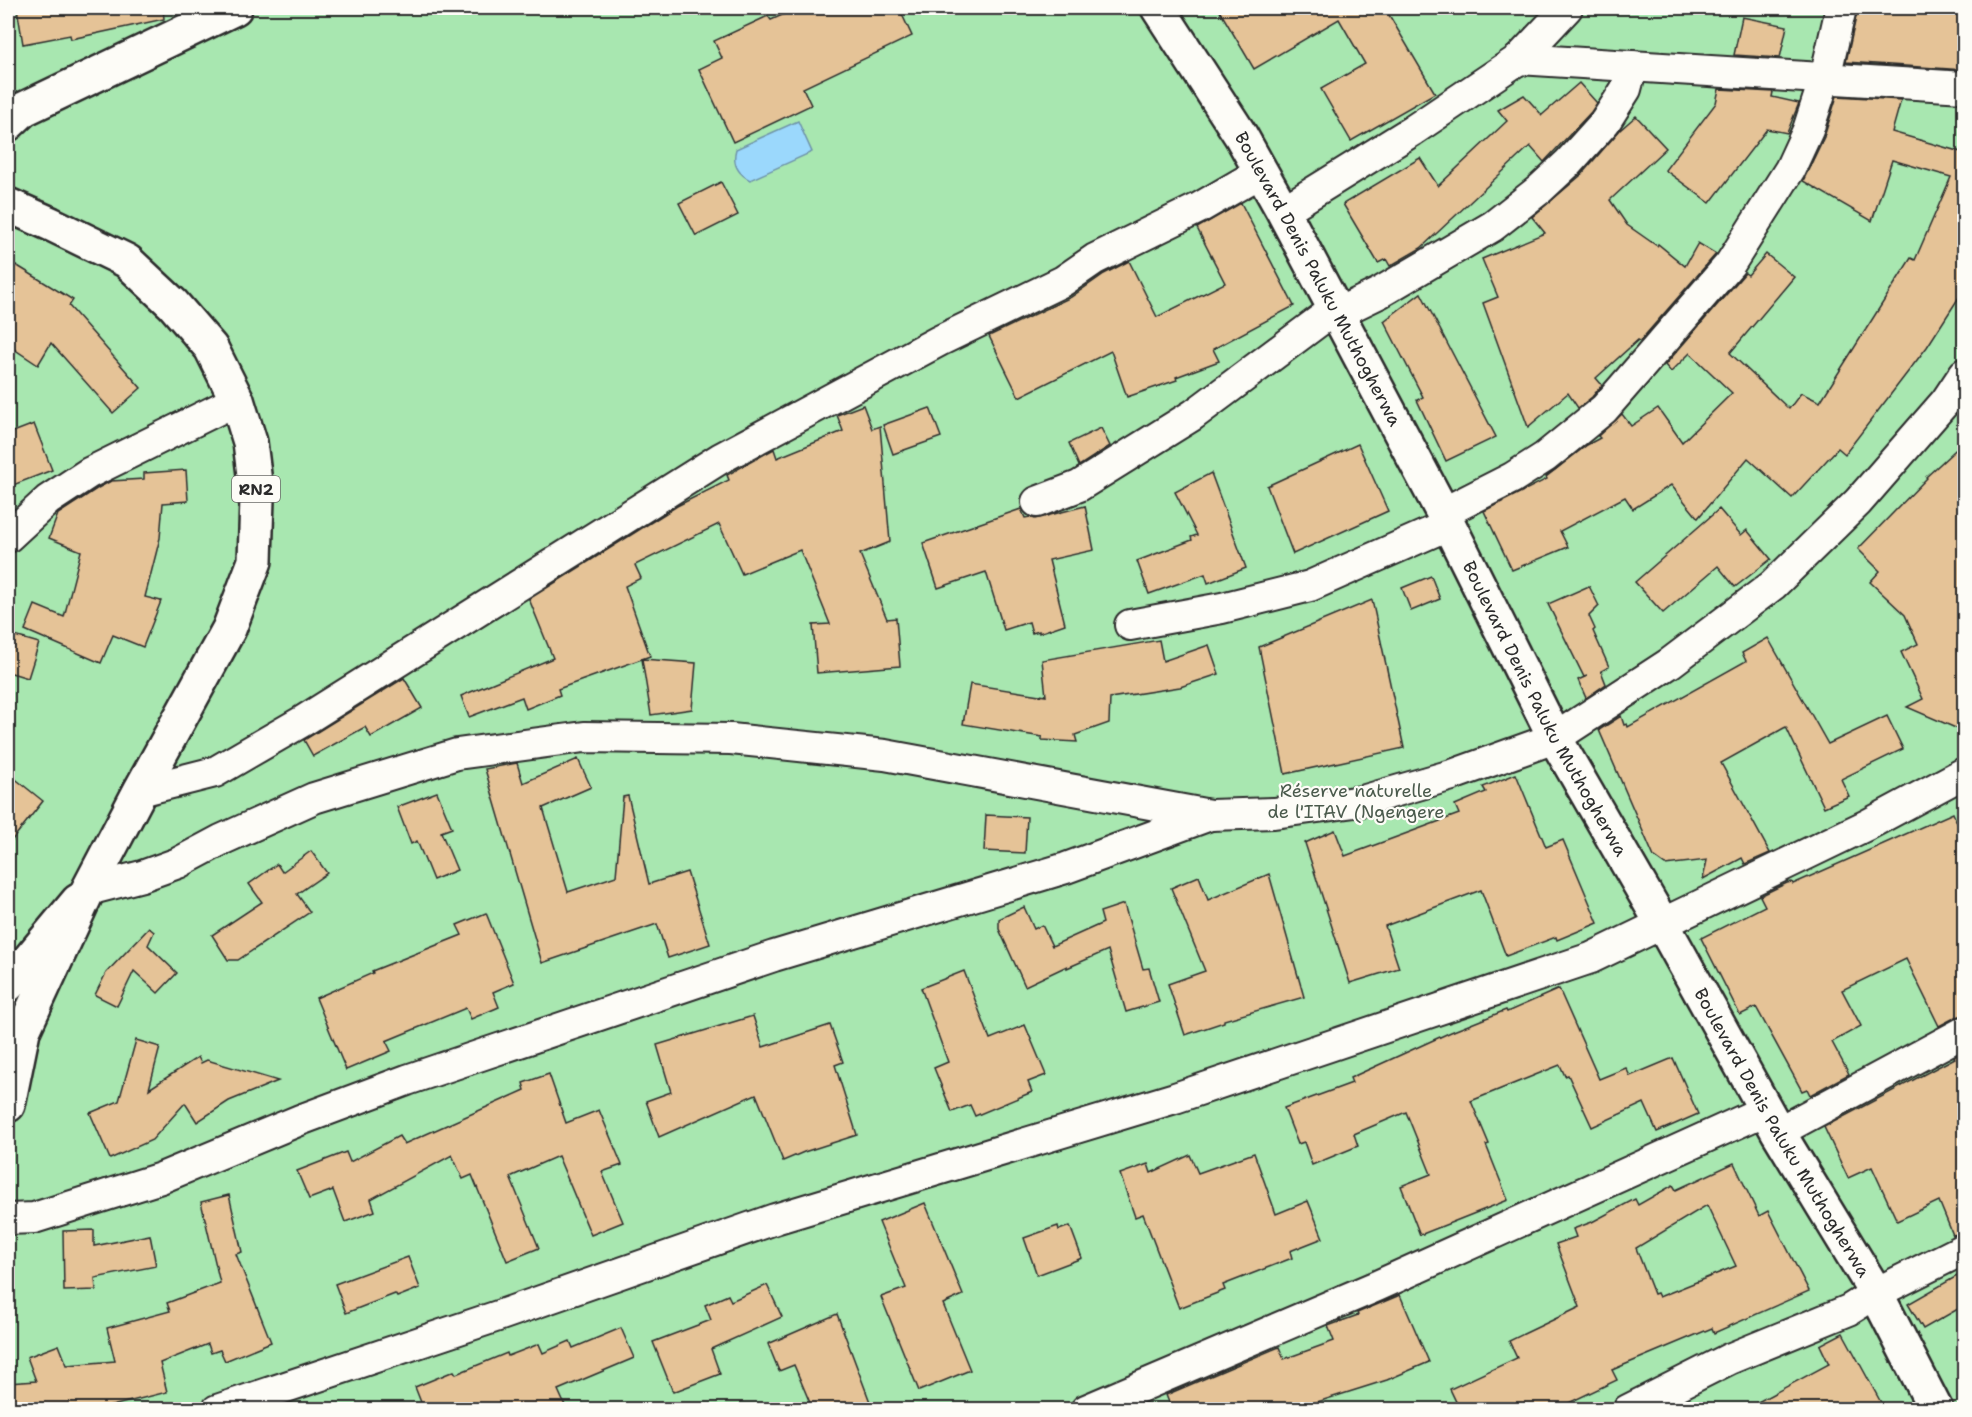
<svg xmlns="http://www.w3.org/2000/svg" width="1972" height="1417" viewBox="0 0 1972 1417" font-family="'Shantell Sans',sans-serif">
	<rect width="100%" height="100%" fill="#fdfcf7"/>
	<filter id="ink" filterUnits="userSpaceOnUse"><feTurbulence type="fractalNoise" baseFrequency=".0167" numOctaves="2"/><feDisplacementMap in="SourceGraphic" scale="12" xChannelSelector="R" yChannelSelector="G"/><feConvolveMatrix kernelMatrix="1 2 1 2 8 2 1 2 1" color-interpolation-filters="sRGB"/></filter>
	<g filter="url(#ink)">
		<rect fill="#a8e7b0" stroke="#6a896e" stroke-width="1.5" x="8" y="8" width="1956" height="1401"/>
		<path fill="#9bd8fc" stroke="#6e93a8" stroke-width="1.5" d="M798,121l14,31 -62,28c-13,-7 -18,-17 -14,-31z"/>
		<g fill="#e5c397" stroke="#2b2b2b" stroke-width="1.5" fill-rule="evenodd">
			<path d="M17,8h146l1,11 -93,20 -1,-4 -47,9z"/>
			<path d="M798,8h101l13,28 -109,52 8,17 -78,37 -34,-73 23,-11 -8,-17 54,-25 3,4z"/>
			<path d="M1218,8h167l50,85 -84,48 -30,-52 44,-25 -26,-45 -85,50z"/>
			<path d="M1858,8h105l-1,13h3v49l-119,-8z"/>
			<path d="M1742,17l45,9 -7,32 -46,-3z"/>
			<path d="M1579,83l18,20 -6,9 -47,50 -14,-16 -109,102 -31,18 -4,-7 -8,4 -35,-59 77,-46 18,28 69,-65 -9,-11 26,-15 18,20z"/>
			<path d="M1719,89l54,3 -1,5 27,6 -12,30 -20,-4 -57,74 -45,-33 51,-67z"/>
			<path d="M1837,96l64,4 -9,32 69,20 4,-8v144l-38,59 -82,107 -7,-6 -46,50 -44,-40 -50,60 -27,-33 -38,24 -8,-12 -65,34 8,16 -56,23 -28,-59 63,-32 -1,-2 41,-32 13,-7 -2,-2 24,-22 9,12 27,-18 24,34 50,-49 -42,-40 -19,19 -6,-7 80,-92 3,2 18,-21 28,23 -64,76 59,56 12,-16 19,9 91,-144 4,2 36,-83 -59,-17 -20,61 -69,-40 21,-44z"/>
			<path d="M1636,116l30,32 -56,52 17,25 30,21 1,-2 27,22 13,-23 18,11 -76,87 -2,-1 -42,38 6,7 -10,12 -14,11 -10,-15 -40,34 -45,-124 15,-6 -16,-38 63,-26 -13,-16 48,-41 40,-46z"/>
			<path d="M721,182l17,33 -42,21 -17,-33z"/>
			<path d="M1241,203l53,103 -81,43 6,12 -43,16 1,3 -50,17 -16,-46 -92,46 -30,-61 82,-39 33,-23 25,-13 28,56 68,-34 -28,-55z"/>
			<path d="M16,265l57,35 -4,6 72,82 -28,25 -62,-70 -13,22 -30,-20v-65z"/>
			<path d="M1421,293l75,144 -50,24 -29,-61 6,-3 -39,-76z"/>
			<path d="M863,405l9,24 8,-3 10,116 -30,12 27,65 9,-1 4,48 -83,7 -4,-48 17,-1 -30,-74 -58,24 -23,-50 -84,41 6,13 -16,8 25,70 -92,33 2,6 -34,14 -4,-12 -53,20 -8,-21 92,-38 -24,-59 148,-93 52,-26 -2,-5 47,-26 3,9 66,-27 -6,-16z"/>
			<path d="M930,408l11,29 -48,17 -10,-29z"/>
			<path d="M34,424l18,46 -44,17v-53z"/>
			<path d="M1101,428l9,18 -31,20 -10,-23z"/>
			<path d="M1965,441v291l-58,-25 16,-8 -22,-47 17,-8 -13,-29 -35,-33 10,-11 -22,-22 69,-71 -1,-1z"/>
			<path d="M1358,444l30,67 -95,43 -26,-68z"/>
			<path d="M186,470l2,31 -25,2 -3,35 -15,59 16,4 -18,46 -30,-12 -12,28 -76,-33 10,-25 29,12 17,-66 -32,-13 9,-24 40,-26 13,-7 33,-2v-6z"/>
			<path d="M1211,473l35,95 -38,15 -3,-9 -56,20 -12,-33 55,-21 -1,-3 6,-2 -22,-43z"/>
			<path d="M1085,506l9,44 -45,10 16,64 -26,9v-2l-7,2 -3,-11 -25,8 -18,-58 -48,16 -15,-45 98,-34 4,9 5,-1 5,2z"/>
			<path d="M1719,509l22,26 6,-5 24,29 -36,28 -17,-21 -55,47 -28,-31z"/>
			<path d="M1431,576l9,23 -29,12 -9,-23z"/>
			<path d="M1589,586l10,20 -10,10 6,13 -2,2 16,36 -8,4 5,13 -20,14 -8,-18 9,-4 -3,1 -36,-73z"/>
			<path d="M1372,600l32,148 -119,26 -26,-127z"/>
			<path d="M8,634l31,9 -11,35 -20,-6z"/>
			<path d="M1768,638l60,106 59,-28 16,33 -62,30 8,17 -25,11 -38,-80 -2,1 -63,35 49,90 -25,11 -3,-6 -39,21 4,-19 -42,5 -11,-8 -55,-127 22,-14 3,9 3,-1 1,3 118,-66 -4,-8z"/>
			<path d="M1159,640l4,21 46,-16 10,29 -39,13 -70,11 -1,25 -34,12 2,7 -35,-2v-3l-79,-13 7,-40 76,12 -4,-36z"/>
			<path d="M642,659l54,4 -4,46 -41,6z"/>
			<path d="M404,678l18,30 -51,29 -6,-10 -52,29 -9,-16z"/>
			<path d="M578,759l13,28 -48,21 25,84 48,-16 7,-79 5,-1 21,88 38,-12 23,72 -42,14 -11,-34 -115,39 -57,-194 32,-6 6,20z"/>
			<path d="M8,773l35,28 -35,44z"/>
			<path d="M1516,774l30,73 17,-7 35,83 -41,17 -1,-3 -50,19 -25,-66 -96,36 14,42 -49,15 -45,-140 30,-13 10,26 114,-42 -4,-9 31,-13 -3,-5z"/>
			<path d="M437,792l15,36 -11,4 16,38 -24,10 -16,-39 -6,3 -14,-37z"/>
			<path d="M1953,813l12,28v174l-9,2 -17,9 -33,-67 -64,31 19,36 -29,16 17,32 -39,21 -3,-6 -5,2 -46,-84 -16,8 -39,-77 64,-32 -5,-10 27,-13 5,-1 1,2z"/>
			<path d="M986,815l41,2 -2,36 -41,-2z"/>
			<path d="M311,851l16,22 -30,21 13,18 -72,48h-10l-16,-25 50,-33 -13,-18 28,-20 5,8z"/>
			<path d="M1269,874l35,123 -80,23v2l-39,13 -17,-51 37,-13 -34,-83 28,-12 9,24z"/>
			<path d="M1124,904l19,65 6,-1 10,34 -33,10 -18,-62 -41,18v-2l-42,20 -26,-57v-10l25,-12 10,22 8,-4 10,21 51,-23 -3,-11z"/>
			<path d="M486,913l28,70 -21,9 6,15 -28,12 -5,-11 -80,33 5,10 -45,19 -30,-72 57,-25 -1,-2 90,-36 -5,-10z"/>
			<path d="M149,928l5,4 -6,13 29,28 -19,20 -24,-22 -17,35 -22,-11 11,-22z"/>
			<path d="M964,971l26,68 35,-14 21,50 -18,7 4,10 -57,24 -5,-11 -18,7 -18,-44 14,-6 -27,-74z"/>
			<path d="M1559,989l40,90 27,-11 4,8 43,-18 25,56 -41,18 -13,-29 -52,24 -24,-52 -3,1 -5,-11 -89,36 18,43 -3,1 22,55 -88,35 -19,-49 30,-12 -25,-62 -52,22 4,12 -46,19 -8,-23 -6,2 -14,-36 68,-25 -2,-5 101,-46 55,-22 1,2z"/>
			<path d="M753,1016l10,31 67,-22 13,37 -8,3 22,70 -53,17 -21,9 -27,-67 -97,43 -13,-36 25,-9 -14,-47z"/>
			<path d="M136,1040l24,7 -11,42 49,-32 3,6 6,-3 71,21 -49,20 -32,21 -12,-19 -33,37 -42,19 -20,-46 29,-12z"/>
			<path d="M1965,1051v181l-12,3 -14,-34 -42,20 -25,-54 -24,11 -24,-51 131,-69 -1,-1z"/>
			<path d="M549,1074l17,49 33,-13 23,55 -20,7 21,50 -32,13 -33,-79 -48,21 29,71 -32,13 -35,-86 -9,4 -11,-24 -81,44 4,12 -30,11 -12,-32 -24,9 -12,-28 49,-19 4,10 49,-26 5,8 121,-54 -2,-7z"/>
			<path d="M1254,1153l22,61 32,-13 15,37 -33,13 2,7 -69,27 2,5 -46,18 -36,-94 -8,3 -15,-43 28,-10 3,9 39,-18 8,18z"/>
			<path d="M1734,1163l25,53 9,-5 41,80 -95,42 -2,-5 -100,42 5,10 -63,30h-94l-10,-21 67,-31 -8,-17 71,-34 -24,-63 20,-7 -3,-8 19,-7 43,-23 3,6 35,-20 3,5zM1707,1205l29,61 -77,31 -2,-4 -3,1 -18,-46z"/>
			<path d="M229,1195l13,57 -6,2 35,88 -46,19 -5,-11 -9,3 -3,-9 -48,19 7,29 -71,18h-87l-1,-27 28,-2 -9,-24 32,-12 8,20 48,-4 -8,-33 63,-17 -3,-8 53,-20 -19,-81z"/>
			<path d="M925,1203l38,92 -20,9 27,66 -51,21 -38,-94 25,-9 -27,-66z"/>
			<path d="M1058,1226l1,4 11,-4 12,32 -45,17 -13,-37z"/>
			<path d="M94,1230v16l56,-11 6,31 -61,12 1,12 -32,1 -1,-60z"/>
			<path d="M408,1257l12,31 -23,9 -2,-3 -49,19 -11,-29z"/>
			<path d="M1957,1276l8,13v16l-42,24 -15,-25z"/>
			<path d="M767,1285l15,32 -71,32 9,25 -47,18 -20,-50 58,-22 -6,-15 23,-10 3,6z"/>
			<path d="M1400,1295l29,67 -42,18 -95,30h-120l-6,-15 113,-48 5,12 50,-18 -6,-15 30,-11 -1,-2z"/>
			<path d="M837,1314l36,96h-60l-19,-45 -15,6 -11,-27z"/>
			<path d="M621,1328l13,30 -76,32 9,20h-143l-9,-23 39,-16 2,3 51,-21 1,3 31,-12 4,9 27,-12 3,7z"/>
			<path d="M1843,1333l42,77h-142l86,-46 -9,-19z"/>
		</g>
		<g fill="none" stroke-linecap="round" stroke-linejoin="round">
			<defs>
				<g id="street">
					<path d="M1519,59l445,28"/>
					<path d="M1283,211l129,-80 107,-72 48,-51"/>
					<path d="M1338,313l41,-20 114,-67 47,-37 28,-26 37,-41 21,-33 6,-23"/>
					<path d="M1037,502l42,-16 114,-71 142,-106"/>
					<path d="M1443,513l69,-35 33,-21 59,-48 126,-145 60,-95 18,-39 17,-52 16,-70"/>
					<path d="M8,537l40,-37 41,-27 148,-73"/>
					<path d="M1130,625l92,-17 88,-22 138,-61"/>
					<path d="M140,791l75,-19 88,-51 418,-263 218,-117 124,-60 32,-22 104,-51 62,-36"/>
					<path d="M88,890l54,-14 36,-13 43,-23 93,-42 143,-44 127,-17 147,2 154,16 325,60 64,-2 88,-12 90,-26 103,-37 115,-75 103,-78 85,-83 88,-101 18,-27"/>
					<path d="M1778,1132l186,-100"/>
					<path d="M8,1219l26,-1 127,-40 139,-58 107,-40 367,-124 292,-88 144,-53"/>
					<path d="M217,1410l281,-94 277,-97 400,-121 416,-140 278,-134 95,-51"/>
					<path d="M1086,1410l291,-124 389,-176"/>
					<path d="M1628,1410l101,-51 120,-49 27,-17 88,-44"/>
				</g>
				<g id="secondary">
					<path id="s1" d="M1158,8l83,128 42,75 160,302 112,225 108,187 115,207 98,161 60,117"/>
					<path d="M8,124l16,-15 211,-101"/>
					<path d="M8,985l70,-84"/>
				</g>
				<path id="highway" d="M8,205l43,19 76,37 46,43 38,44 26,52 13,42 7,57 -2,62 -26,68 -89,162 -52,99 -65,141 -15,74"/>
			</defs>
			<use href="#street" stroke="#2b2b2b" stroke-width="34"/>
			<use href="#secondary" stroke="#2b2b2b" stroke-width="38"/>
			<use href="#highway" stroke="#2b2b2b" stroke-width="38"/>
			<use href="#street" stroke="#fdfcf7" stroke-width="30"/>
			<use href="#secondary" stroke="#fdfcf7" stroke-width="33"/>
			<use href="#highway" stroke="#fdfcf7" stroke-width="33"/>
		</g>
	</g>
	<g text-anchor="middle" dominant-baseline="central" stroke-width="4.5" stroke-linejoin="round" paint-order="stroke">
		<rect fill="#fdfcf7" stroke="#6a6a68" stroke-width="1.5" x="232" y="476" width="48" height="26" rx="4.5"/>
		<g font-size="16" font-weight="bold" fill="#2b2b2b">
			<text x="256" y="489">RN2</text>
		</g>
		<g font-size="18" fill="#2b2b2b" stroke="#fdfcf7">
			<text stroke="none"><textPath href="#s1" startOffset="315">Boulevard Denis Paluku Muthogherwa</textPath></text>
			<text stroke="none"><textPath href="#s1" startOffset="801">Boulevard Denis Paluku Muthogherwa</textPath></text>
			<text stroke="none"><textPath href="#s1" startOffset="1287">Boulevard Denis Paluku Muthogherwa</textPath></text>
		</g>
		<g font-size="18" fill="#4a5a4c" stroke="#fdfcf7">
			<text x="1356" y="791">Réserve naturelle<tspan x="1356" dy="21">de l'ITAV (Ngengere</tspan></text>
		</g>
	</g>
	<rect width="1972" height="1417" fill="none" stroke="#fdfcf7" stroke-width="30"/>
	<rect x="15" y="15" width="1942" height="1387" fill="none" stroke="#2b2b2b" stroke-width="2" filter="url(#ink)"/>
</svg>
